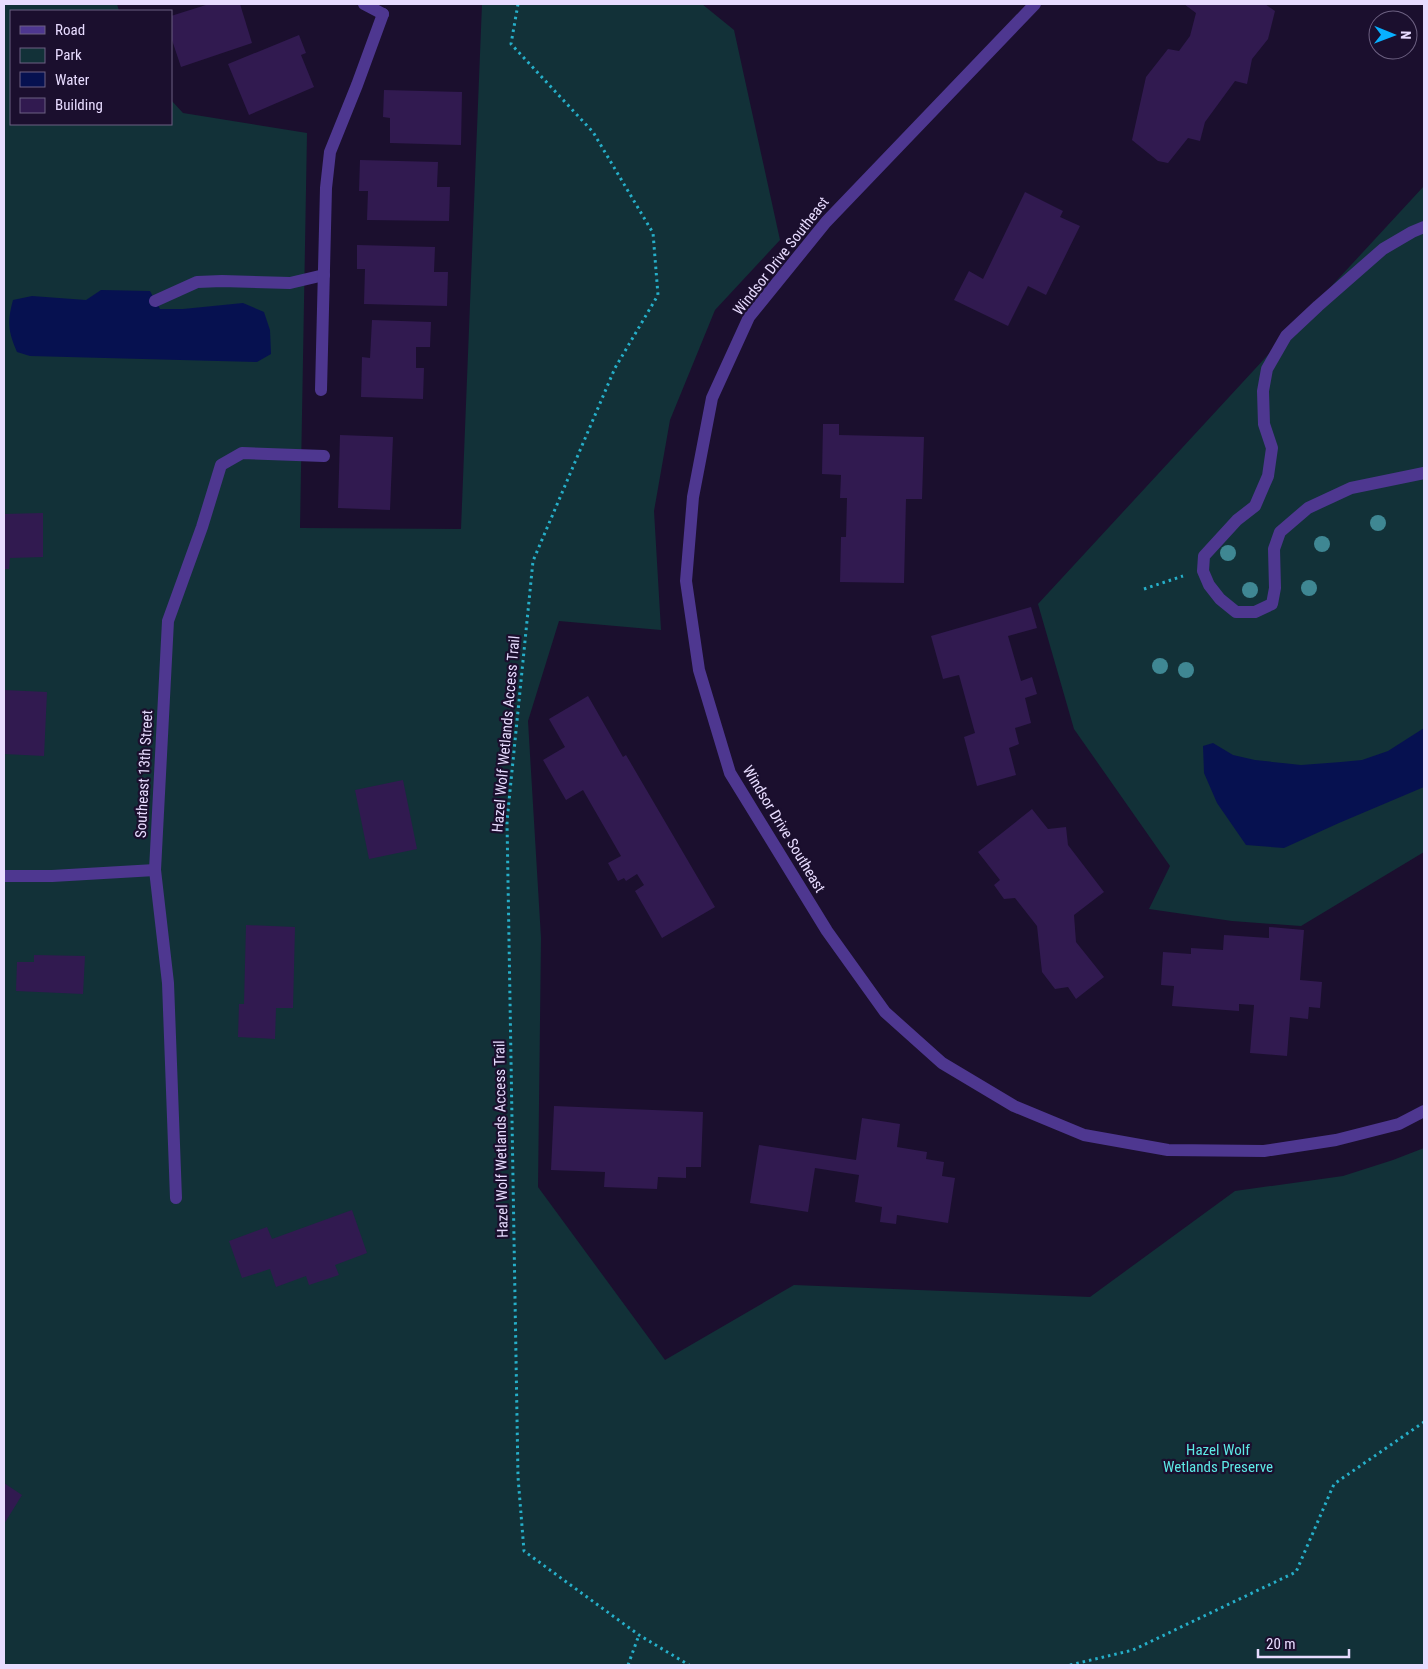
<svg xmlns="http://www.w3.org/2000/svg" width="1428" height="1669" viewBox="0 0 1428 1669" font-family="'Roboto Condensed',sans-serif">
	<rect width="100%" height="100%" fill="#1b0f2e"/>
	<g fill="#123138">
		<path d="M4,4h113l2,7h-108v113h160v-24l12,13 124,20 -7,395 161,1 21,-525h220l32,26 46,210 -65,70 -45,110 -16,91 7,119 -102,-9 -31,100 13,217 -3,249 127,173 129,-75 296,12 145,-106 108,-15 50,-16 31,-12v517h-1420z"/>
		<path d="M1424,186v666l-123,74 -69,-5 -83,-12 21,-43 -96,-137 -36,-125z"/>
	</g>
	<g fill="#061150">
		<path d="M101,290l49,1 10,18h23l60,-6 21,9 6,18 1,24 -14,8 -227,-6 -13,-4c-9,-21 -10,-30 -4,-52l19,-4 54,4z"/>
		<path d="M1424,728v59l-85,36 -55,25 -38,-3 -29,-42 -13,-30 -1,-27 10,-3 20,12 22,5 46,5 40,-3 21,-2 26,-9z"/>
	</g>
	<g fill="#311a50">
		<path d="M209,4h31l12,39 -71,24 -10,-30v-21z"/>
		<path d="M1184,4h81l10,7 -7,28 -16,20 -5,25 -12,-3 -30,41 -5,19 -12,-3 -20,25 -10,-2 -26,-21 14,-63 22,-28 11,2 11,-15 6,-23z"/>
		<path d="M299,35l7,18 -5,2 13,32 -65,28 -21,-51z"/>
		<path d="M384,90l78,2 -1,53 -71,-2v-25l-7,-1z"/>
		<path d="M360,160l78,2 -1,25h13l-1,34 -82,-1 1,-29h-9z"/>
		<path d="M1025,192l38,19 -3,6 20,9 -34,69 -18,-9 -20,40 -54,-26 15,-29 14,8z"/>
		<path d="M357,245l78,2 -1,25h14l-1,34 -83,-2 1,-35h-8z"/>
		<path d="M372,320l59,2 -1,25h-14v21h8l-1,31 -62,-2 1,-40 8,1z"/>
		<path d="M823,424h16v11l85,2 -2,62h-16l-2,84 -64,-1 1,-45h5l1,-39h-7l1,-23 -19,-1z"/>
		<path d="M340,435l53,2 -3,73 -52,-2z"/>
		<path d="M43,513v44l-33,1 -1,11h-5v-55z"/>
		<path d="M1031,607l6,21 -29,8 13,45 11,-4 5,17 -12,4 6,25 -16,5 4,16 -10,4 7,27 -39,11 -13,-49 11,-4 -16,-58 -16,4 -12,-43z"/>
		<path d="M4,690l43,2 -3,64 -40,-2z"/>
		<path d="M588,696l35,61 3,-2 89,152 -53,31 -27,-47 9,-6 -7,-11 -11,7 -2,-3 -6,3 -10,-18 13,-7 -38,-66 -17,10 -23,-40 22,-13 -16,-28z"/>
		<path d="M403,780l14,69 -48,10 -14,-69z"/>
		<path d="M1032,809l16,20 18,-2 2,18 36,47 -30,23 2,27 28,35 -28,22 -8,-12 -13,2 -13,-17 -5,-46 -22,-28 -11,1 -10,-14 6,-5 -22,-28z"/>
		<path d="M246,925l49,2 -2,81h-17l-1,31 -37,-2 1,-33h5z"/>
		<path d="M1269,927l35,3 -4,50 22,2 -2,26 -11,-1 -1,12 -18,-2 -3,39 -37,-3 4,-48 -15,-1v7l-67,-5 2,-20 -13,-1 2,-33 28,2v-6l32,2 1,-15 45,3z"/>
		<path d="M34,955l51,1 -2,38 -67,-3 1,-29h17z"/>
		<path d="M554,1106l149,6 -2,55h-15v11l-28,-1 -1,12 -53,-2 1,-15 -54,-2z"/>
		<path d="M862,1118l38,6 -3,23 30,5 -1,7 18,3 -2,14 13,2 -7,45 -51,-8 -1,9 -16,-2 2,-15 -27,-5 4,-27 -44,-7 -7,44 -58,-9 9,-58 97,15z"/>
		<path d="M352,1210l15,43 -32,12 4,10 -30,10 -3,-9 -30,11 -6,-18 -28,9 -13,-37 38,-14 5,12z"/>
		<path d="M4,1483l18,12 -18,29z"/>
	</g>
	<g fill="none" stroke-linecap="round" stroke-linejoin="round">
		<g stroke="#26afc9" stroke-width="3" stroke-dasharray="2.5 4" stroke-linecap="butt">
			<path d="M518,4l-7,40 82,88 60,101 5,62 -43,73 -82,193 -26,260 11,656 6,74 115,84 50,30"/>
			<path d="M1144,589l39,-13"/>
			<path d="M628,1665l11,-30"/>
			<path d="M1070,1665l63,-15 163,-78 38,-88 90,-62"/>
		</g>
		<g stroke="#4e3790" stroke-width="12">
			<path d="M1424,227l-12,5 -29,17 -65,57 -32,30 -19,33 -4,22 1,33 8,24 -4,28 -13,30 -18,14 -33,36 -1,15 6,14 11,14 16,13h19l17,-8 3,-16 -1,-39 6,-17 28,-24 43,-20 73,-15"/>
			<path d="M155,301l42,-19 25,-1 68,2 34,-8"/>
			<path d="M321,390l5,-202 4,-36 27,-67 26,-71"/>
		</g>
		<g stroke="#4e3790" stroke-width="12">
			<path d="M364,4l19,10"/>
			<path d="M1035,4l-209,218 -77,95 -37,81 -19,99 -7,84 13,89 31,103 97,158 58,81 57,51 72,43 70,29 84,15 96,1 72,-11 63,-16 25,-13"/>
			<path d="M4,876h48l103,-6"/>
			<path d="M176,1198l-8,-215 -13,-113 13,-249 34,-94 19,-62 21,-12 82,3"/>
		</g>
	</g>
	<g fill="#3f8793">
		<circle cx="1378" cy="523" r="8"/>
		<circle cx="1322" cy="544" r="8"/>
		<circle cx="1228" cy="553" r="8"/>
		<circle cx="1309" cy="588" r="8"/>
		<circle cx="1250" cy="590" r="8"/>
		<circle cx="1160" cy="666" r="8"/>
		<circle cx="1186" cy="670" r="8"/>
	</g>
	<g text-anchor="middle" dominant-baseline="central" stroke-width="4.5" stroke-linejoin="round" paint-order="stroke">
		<g font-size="15" fill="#e8dcff" stroke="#1b0f2e">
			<text transform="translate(781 256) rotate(-52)">Windsor Drive Southeast</text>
			<text transform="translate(506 734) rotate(-85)">Hazel Wolf Wetlands Access Trail</text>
			<text transform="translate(144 774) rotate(-87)">Southeast 13th Street</text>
			<text transform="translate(784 829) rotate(59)">Windsor Drive Southeast</text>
			<text transform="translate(501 1139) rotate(-91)">Hazel Wolf Wetlands Access Trail</text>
		</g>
		<g font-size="15" fill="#5deae6" stroke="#1b0f2e">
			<text x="1218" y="1450">Hazel Wolf<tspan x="1218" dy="17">Wetlands Preserve</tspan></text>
		</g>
	</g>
	<rect width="1428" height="1669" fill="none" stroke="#e8dcff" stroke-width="10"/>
	<rect x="10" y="10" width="162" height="115" fill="#1b0f2e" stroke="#6d6182"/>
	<rect x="20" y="26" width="25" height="8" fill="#4e3790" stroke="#6d6182"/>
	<text x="55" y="35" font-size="15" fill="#e8dcff">Road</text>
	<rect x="20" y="48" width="25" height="15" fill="#123138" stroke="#6d6182"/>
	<text x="55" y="60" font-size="15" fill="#e8dcff">Park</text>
	<rect x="20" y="72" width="25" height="15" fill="#061150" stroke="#6d6182"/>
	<text x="55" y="85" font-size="15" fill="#e8dcff">Water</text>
	<rect x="20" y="98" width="25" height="15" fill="#311a50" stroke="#6d6182"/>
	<text x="55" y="110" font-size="15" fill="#e8dcff">Building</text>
	<g transform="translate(1393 35) rotate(91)"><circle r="24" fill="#1b0f2e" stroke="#6d6182"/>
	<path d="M0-4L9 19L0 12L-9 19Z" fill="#08b0ff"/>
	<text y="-8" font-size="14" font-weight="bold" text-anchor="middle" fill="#e8dcff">N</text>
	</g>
	<path d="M1258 1649v8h91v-8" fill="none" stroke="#e8dcff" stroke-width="2.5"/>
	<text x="1266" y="1649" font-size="15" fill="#e8dcff" stroke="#1b0f2e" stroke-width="4" paint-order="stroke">20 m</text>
</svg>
